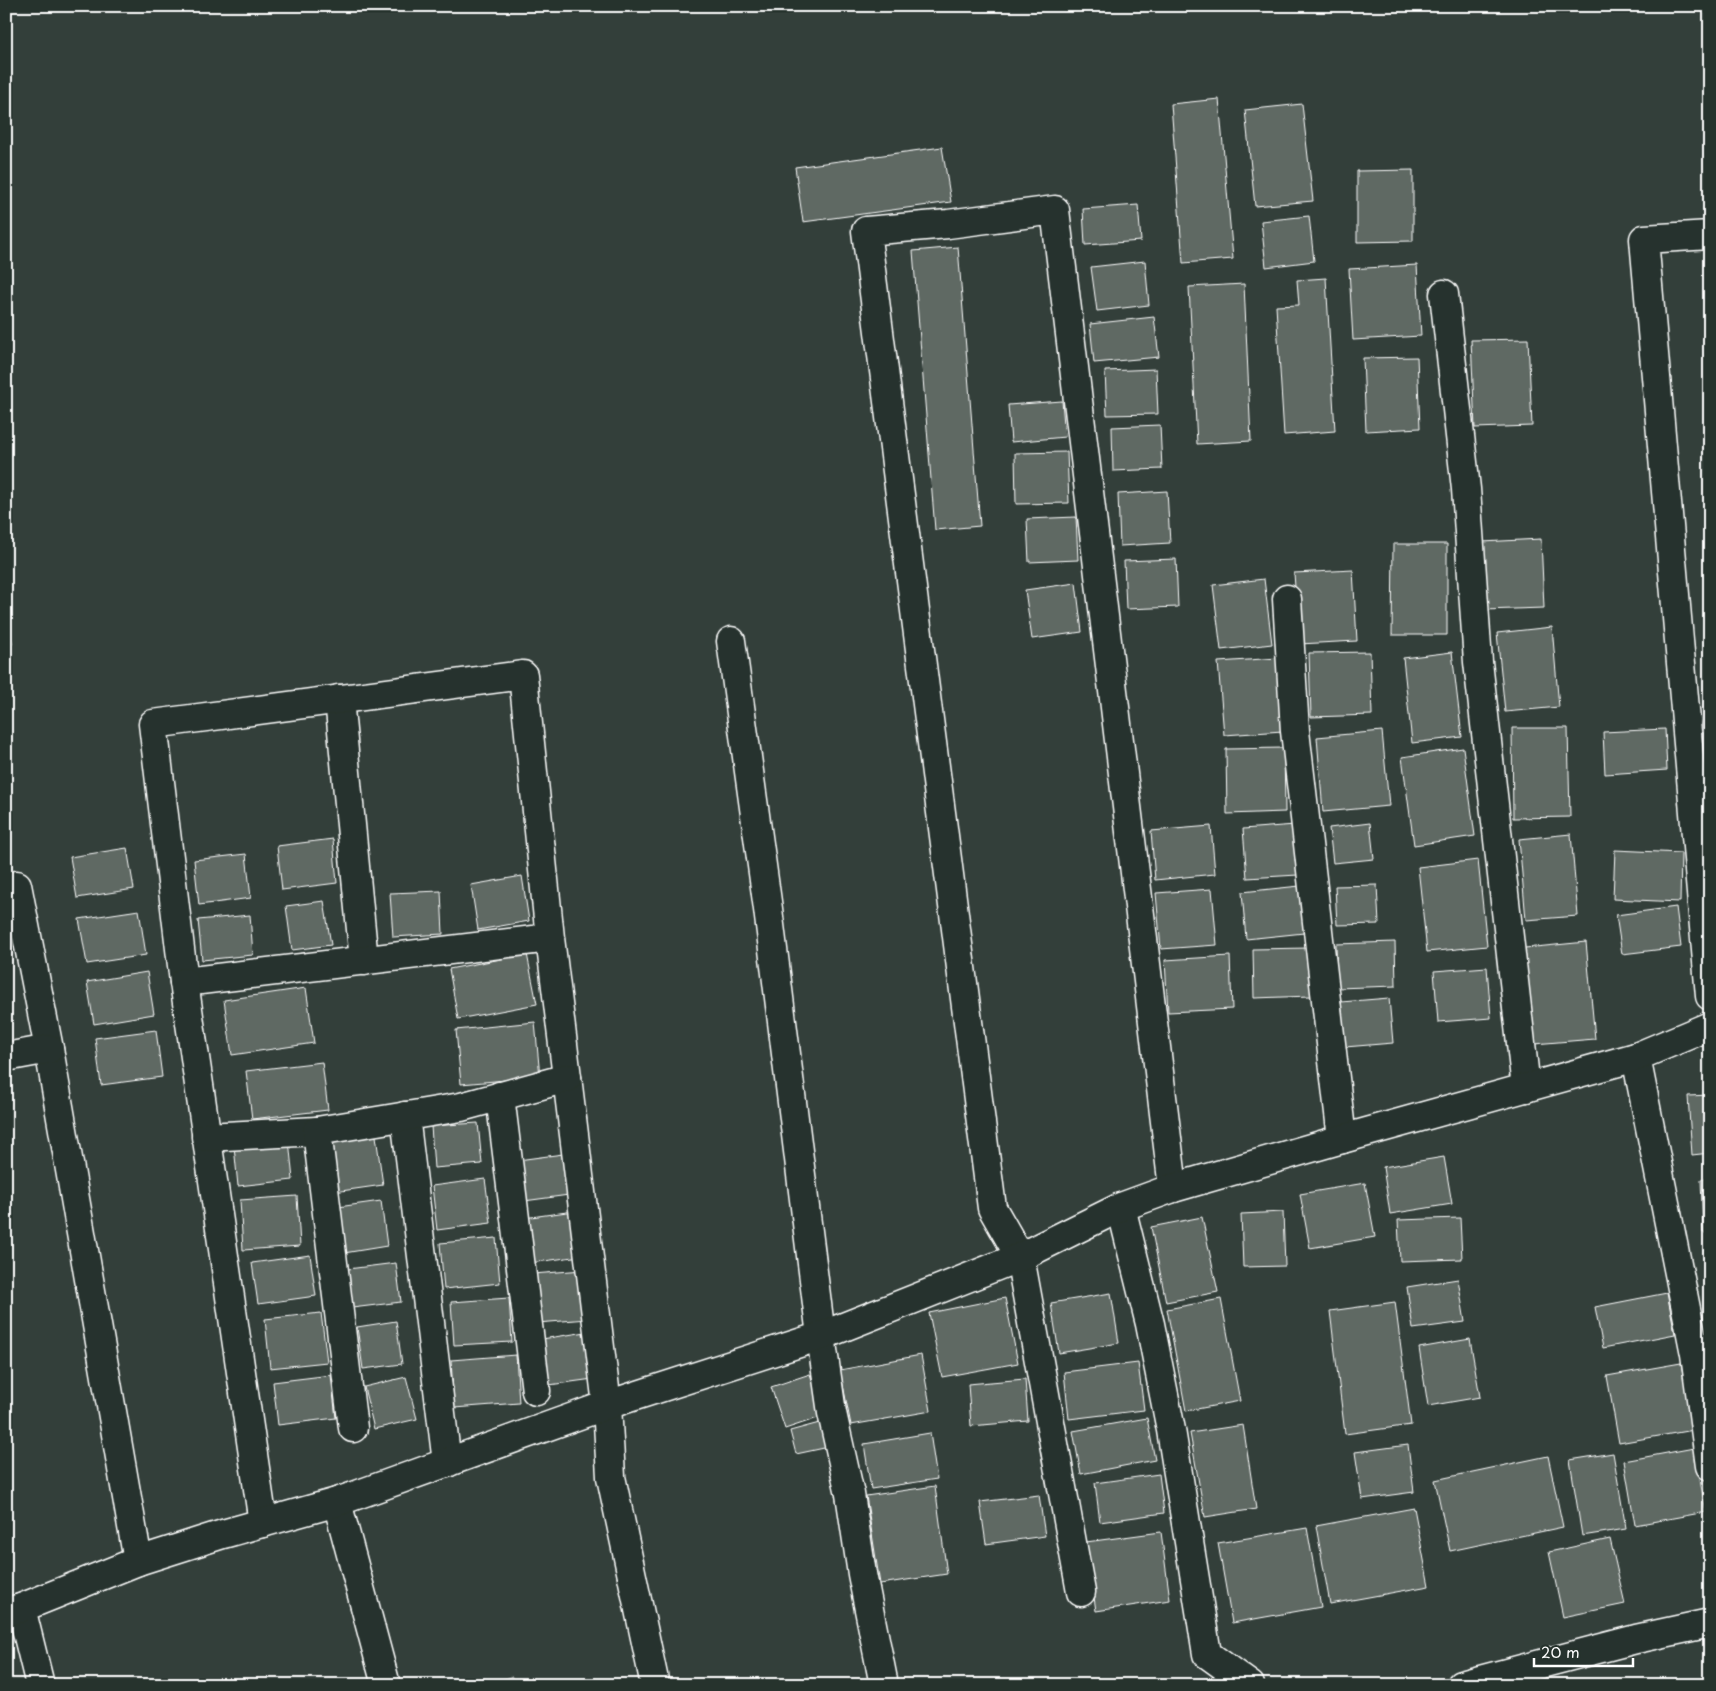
<svg xmlns="http://www.w3.org/2000/svg" width="1716" height="1691" viewBox="0 0 1716 1691" font-family="'Playpen Sans',sans-serif">
	<rect width="100%" height="100%" fill="#333f3a"/>
	<filter id="ink" filterUnits="userSpaceOnUse"><feTurbulence type="fractalNoise" baseFrequency=".02" numOctaves="2"/><feDisplacementMap in="SourceGraphic" scale="10" xChannelSelector="R" yChannelSelector="G"/><feConvolveMatrix kernelMatrix="1 2 1 2 8 2 1 2 1" color-interpolation-filters="sRGB"/></filter>
	<g filter="url(#ink)">
		<g fill="#5f6964" stroke="#fff">
			<path d="M1219,99l14,160 -50,4 -12,-159z"/>
			<path d="M1302,104l11,97 -58,5 -10,-96z"/>
			<path d="M942,147l9,55 -148,20 -8,-55z"/>
			<path d="M1413,170v71l-56,1v-71z"/>
			<path d="M1138,205l3,36 -56,4 -2,-36z"/>
			<path d="M1309,216l5,45 -48,6 -5,-46z"/>
			<path d="M958,247l22,279 -45,4 -22,-279z"/>
			<path d="M1145,261l4,44 -52,6 -6,-44z"/>
			<path d="M1417,265l4,71 -68,4 -4,-71z"/>
			<path d="M1326,278l9,153 -51,4 -8,-129 23,-1 -2,-25z"/>
			<path d="M1244,284l7,157 -54,3 -8,-157z"/>
			<path d="M1154,317l5,40 -65,6 -4,-39z"/>
			<path d="M1528,339l4,87 -57,2 -4,-88z"/>
			<path d="M1417,357l3,71 -54,3 -3,-73z"/>
			<path d="M1156,369l2,45 -51,1 -2,-44z"/>
			<path d="M1062,401l3,36 -54,5 -3,-37z"/>
			<path d="M1160,425l2,44 -49,2 -1,-44z"/>
			<path d="M1067,452l2,51 -53,1 -1,-51z"/>
			<path d="M1167,491l3,52 -50,3 -2,-52z"/>
			<path d="M1076,517l2,43 -49,2 -2,-43z"/>
			<path d="M1541,539l3,69 -60,2 -2,-68z"/>
			<path d="M1393,544h54v91h-55z"/>
			<path d="M1176,559l2,48 -52,2 -2,-48z"/>
			<path d="M1353,570l4,71 -58,3 -5,-71z"/>
			<path d="M1264,579l8,65 -51,6 -8,-65z"/>
			<path d="M1076,583l6,49 -50,7 -7,-49z"/>
			<path d="M6,619l7,25 -7,2z"/>
			<path d="M1552,627l7,80 -54,5 -8,-79z"/>
			<path d="M1370,652l2,63 -61,2 -2,-64z"/>
			<path d="M1452,652l10,85 -50,6 -9,-85z"/>
			<path d="M1278,658l5,73 -59,4 -6,-73z"/>
			<path d="M1512,728h56l2,89 -57,1z"/>
			<path d="M1665,729l2,41 -62,4 -2,-42z"/>
			<path d="M1382,731l7,75 -66,6 -6,-75z"/>
			<path d="M1284,748l1,64 -58,2 -1,-65z"/>
			<path d="M1463,748l12,88 -61,9 -12,-88z"/>
			<path d="M1370,823l4,36 -41,4 -4,-35z"/>
			<path d="M1295,825l3,50 -51,3 -4,-49z"/>
			<path d="M1211,826l4,48 -60,6 -4,-49z"/>
			<path d="M1571,834l7,82 -52,4 -7,-81z"/>
			<path d="M333,839l4,44 -55,7 -5,-44z"/>
			<path d="M127,848l7,41 -57,9 -7,-41z"/>
			<path d="M1615,850l66,3 -1,49 -67,-3z"/>
			<path d="M246,854l5,44 -52,7 -5,-45z"/>
			<path d="M1478,860l9,86 -60,6 -9,-85z"/>
			<path d="M522,876l7,45 -51,9 -7,-45z"/>
			<path d="M1377,885l2,39 -42,1 -2,-39z"/>
			<path d="M1300,886l4,47 -58,6 -4,-47z"/>
			<path d="M1212,889l5,56 -56,4 -5,-56z"/>
			<path d="M441,891l2,43 -50,3 -3,-44z"/>
			<path d="M324,901l7,44 -39,5 -6,-44z"/>
			<path d="M1676,907l5,40 -59,7 -6,-39z"/>
			<path d="M139,910l7,45 -59,9 -8,-45z"/>
			<path d="M250,915l3,40 -51,5 -4,-40z"/>
			<path d="M1395,942l1,44 -59,2 -1,-44z"/>
			<path d="M1586,942l9,97 -61,5 -9,-96z"/>
			<path d="M1310,948l1,48 -57,2 -1,-49z"/>
			<path d="M527,954l10,50 -79,15 -9,-50z"/>
			<path d="M1230,956l2,53 -64,3 -3,-52z"/>
			<path d="M1487,967l4,51 -53,4 -4,-51z"/>
			<path d="M147,972l7,42 -60,10 -7,-42z"/>
			<path d="M306,988l8,55 -82,12 -8,-55z"/>
			<path d="M1389,998l4,45 -48,4 -4,-45z"/>
			<path d="M535,1022l5,55 -79,7 -5,-54z"/>
			<path d="M156,1030l6,47 -61,8 -6,-47z"/>
			<path d="M322,1062l6,48 -76,9 -6,-48z"/>
			<path d="M1710,1095v58l-18,2 -4,-59z"/>
			<path d="M478,1123l4,41 -48,4 -3,-42z"/>
			<path d="M376,1136l7,49 -49,7 -7,-49z"/>
			<path d="M289,1140l4,40 -55,6 -4,-40z"/>
			<path d="M563,1154l6,41 -45,6 -6,-41z"/>
			<path d="M1444,1157l8,47 -62,10 -7,-47z"/>
			<path d="M1710,1178v54l-7,1 -2,-54z"/>
			<path d="M485,1179l6,44 -54,7 -5,-44z"/>
			<path d="M1365,1183l10,54 -65,11 -10,-54z"/>
			<path d="M297,1196l3,50 -57,4 -3,-50z"/>
			<path d="M381,1201l6,45 -43,7 -6,-46z"/>
			<path d="M574,1211l6,45 -50,7 -6,-45z"/>
			<path d="M1283,1212l2,54 -42,1 -2,-53z"/>
			<path d="M1202,1217l16,75 -52,10 -15,-75z"/>
			<path d="M1460,1218l2,41 -62,2 -2,-41z"/>
			<path d="M496,1238l4,45 -56,6 -4,-46z"/>
			<path d="M1710,1249v59h-2l-4,-58z"/>
			<path d="M310,1255l6,41 -58,8 -6,-41z"/>
			<path d="M396,1263l5,39 -49,6 -4,-39z"/>
			<path d="M583,1270l5,49 -51,4 -4,-49z"/>
			<path d="M1458,1279l7,43 -52,7 -6,-42z"/>
			<path d="M1111,1293l8,50 -60,10 -8,-50z"/>
			<path d="M1667,1293l8,41 -72,14 -8,-41z"/>
			<path d="M509,1298l3,44 -58,3 -3,-43z"/>
			<path d="M1005,1298l13,65 -76,14 -13,-64z"/>
			<path d="M1221,1299l19,102 -54,10 -19,-102z"/>
			<path d="M1395,1302l16,123 -66,9 -15,-123z"/>
			<path d="M321,1313l6,49 -57,6 -5,-49z"/>
			<path d="M396,1321l6,43 -39,5 -6,-42z"/>
			<path d="M586,1332l7,47 -44,6 -7,-46z"/>
			<path d="M1470,1339l10,58 -52,9 -9,-58z"/>
			<path d="M516,1355l3,48 -65,5 -3,-48z"/>
			<path d="M921,1355l10,56 -80,14 -11,-55z"/>
			<path d="M1138,1363l6,47 -75,9 -5,-47z"/>
			<path d="M1681,1363l12,67 -74,13 -12,-67z"/>
			<path d="M810,1374l14,42 -39,13 -14,-42z"/>
			<path d="M331,1375l5,43 -58,7 -5,-43z"/>
			<path d="M406,1377l11,42 -43,10 -10,-42z"/>
			<path d="M1025,1379l3,42 -57,5 -3,-42z"/>
			<path d="M1147,1418l8,42 -74,14 -8,-43z"/>
			<path d="M823,1422l6,25 -33,7 -6,-23z"/>
			<path d="M1243,1425l13,84 -51,8 -15,-84z"/>
			<path d="M930,1433l7,46 -66,10 -7,-45z"/>
			<path d="M1408,1445l6,47 -52,7 -7,-47z"/>
			<path d="M1694,1448l12,64 -71,13 -11,-64z"/>
			<path d="M1613,1453l13,76 -44,7 -12,-76z"/>
			<path d="M1548,1456l15,71 -113,24 -15,-71z"/>
			<path d="M1159,1474l5,39 -64,9 -5,-39z"/>
			<path d="M935,1486l12,88 -67,10 -14,-88z"/>
			<path d="M1039,1495l6,41 -59,8 -6,-42z"/>
			<path d="M1414,1508l15,78 -99,18 -14,-78z"/>
			<path d="M1307,1528l14,79 -89,16 -14,-80z"/>
			<path d="M1161,1532l9,68 -74,11 -10,-69z"/>
			<path d="M1610,1539l15,65 -62,13 -14,-65z"/>
			<path d="M512,1677l2,8h-32z"/>
		</g>
		<g fill="none" stroke-linecap="round" stroke-linejoin="round">
			<defs>
				<g id="street">
					<path d="M1710,235l-66,4 66,757"/>
					<path d="M1444,294l22,195 12,173 48,426"/>
					<path d="M1287,599l8,132 47,408"/>
					<path d="M731,641l37,268 53,427 11,77 18,81 12,80 22,111"/>
					<path d="M339,699l25,262"/>
					<path d="M6,887l11,-2 32,164 89,512"/>
					<path d="M550,938l-27,-263 -370,49 31,258 366,-44 57,467 4,72 44,208"/>
					<path d="M184,982l79,541"/>
					<path d="M6,1057l43,-8"/>
					<path d="M1636,1057l59,297 15,112"/>
					<path d="M500,1096l36,295"/>
					<path d="M405,1116l42,347"/>
					<path d="M206,1137l111,-6"/>
					<path d="M1121,1207l29,117 21,106 36,224 43,31"/>
					<path d="M353,1428l-36,-297 144,-24 106,-29"/>
					<path d="M337,1502l49,183"/>
					<path d="M1081,1592l-61,-335 -28,-49 -126,-977 82,-7 107,-14 118,978"/>
					<path d="M21,1608l19,77"/>
					<path d="M6,1612l15,-4 117,-47 85,-27 114,-32 270,-97 214,-69 199,-79 101,-50 52,-19 169,-49 294,-82 74,-31"/>
					<path d="M1461,1685l175,-46 74,-16"/>
				</g>
			</defs>
			<use href="#street" stroke="#fff" stroke-width="31"/>
			<use href="#street" stroke="#26332d" stroke-width="28"/>
		</g>
	</g>
	<rect width="1716" height="1691" fill="none" stroke="#26332d" stroke-width="25"/>
	<rect x="12" y="12" width="1691" height="1666" fill="none" stroke="#fff" stroke-width="2" filter="url(#ink)"/>
	<path d="M1534 1658v8h99v-8" fill="none" stroke="#ffffff" stroke-width="2.5"/>
	<text x="1541" y="1658" font-size="15" fill="#ffffff" stroke="#26332d" stroke-width="4" paint-order="stroke">20 m</text>
</svg>
